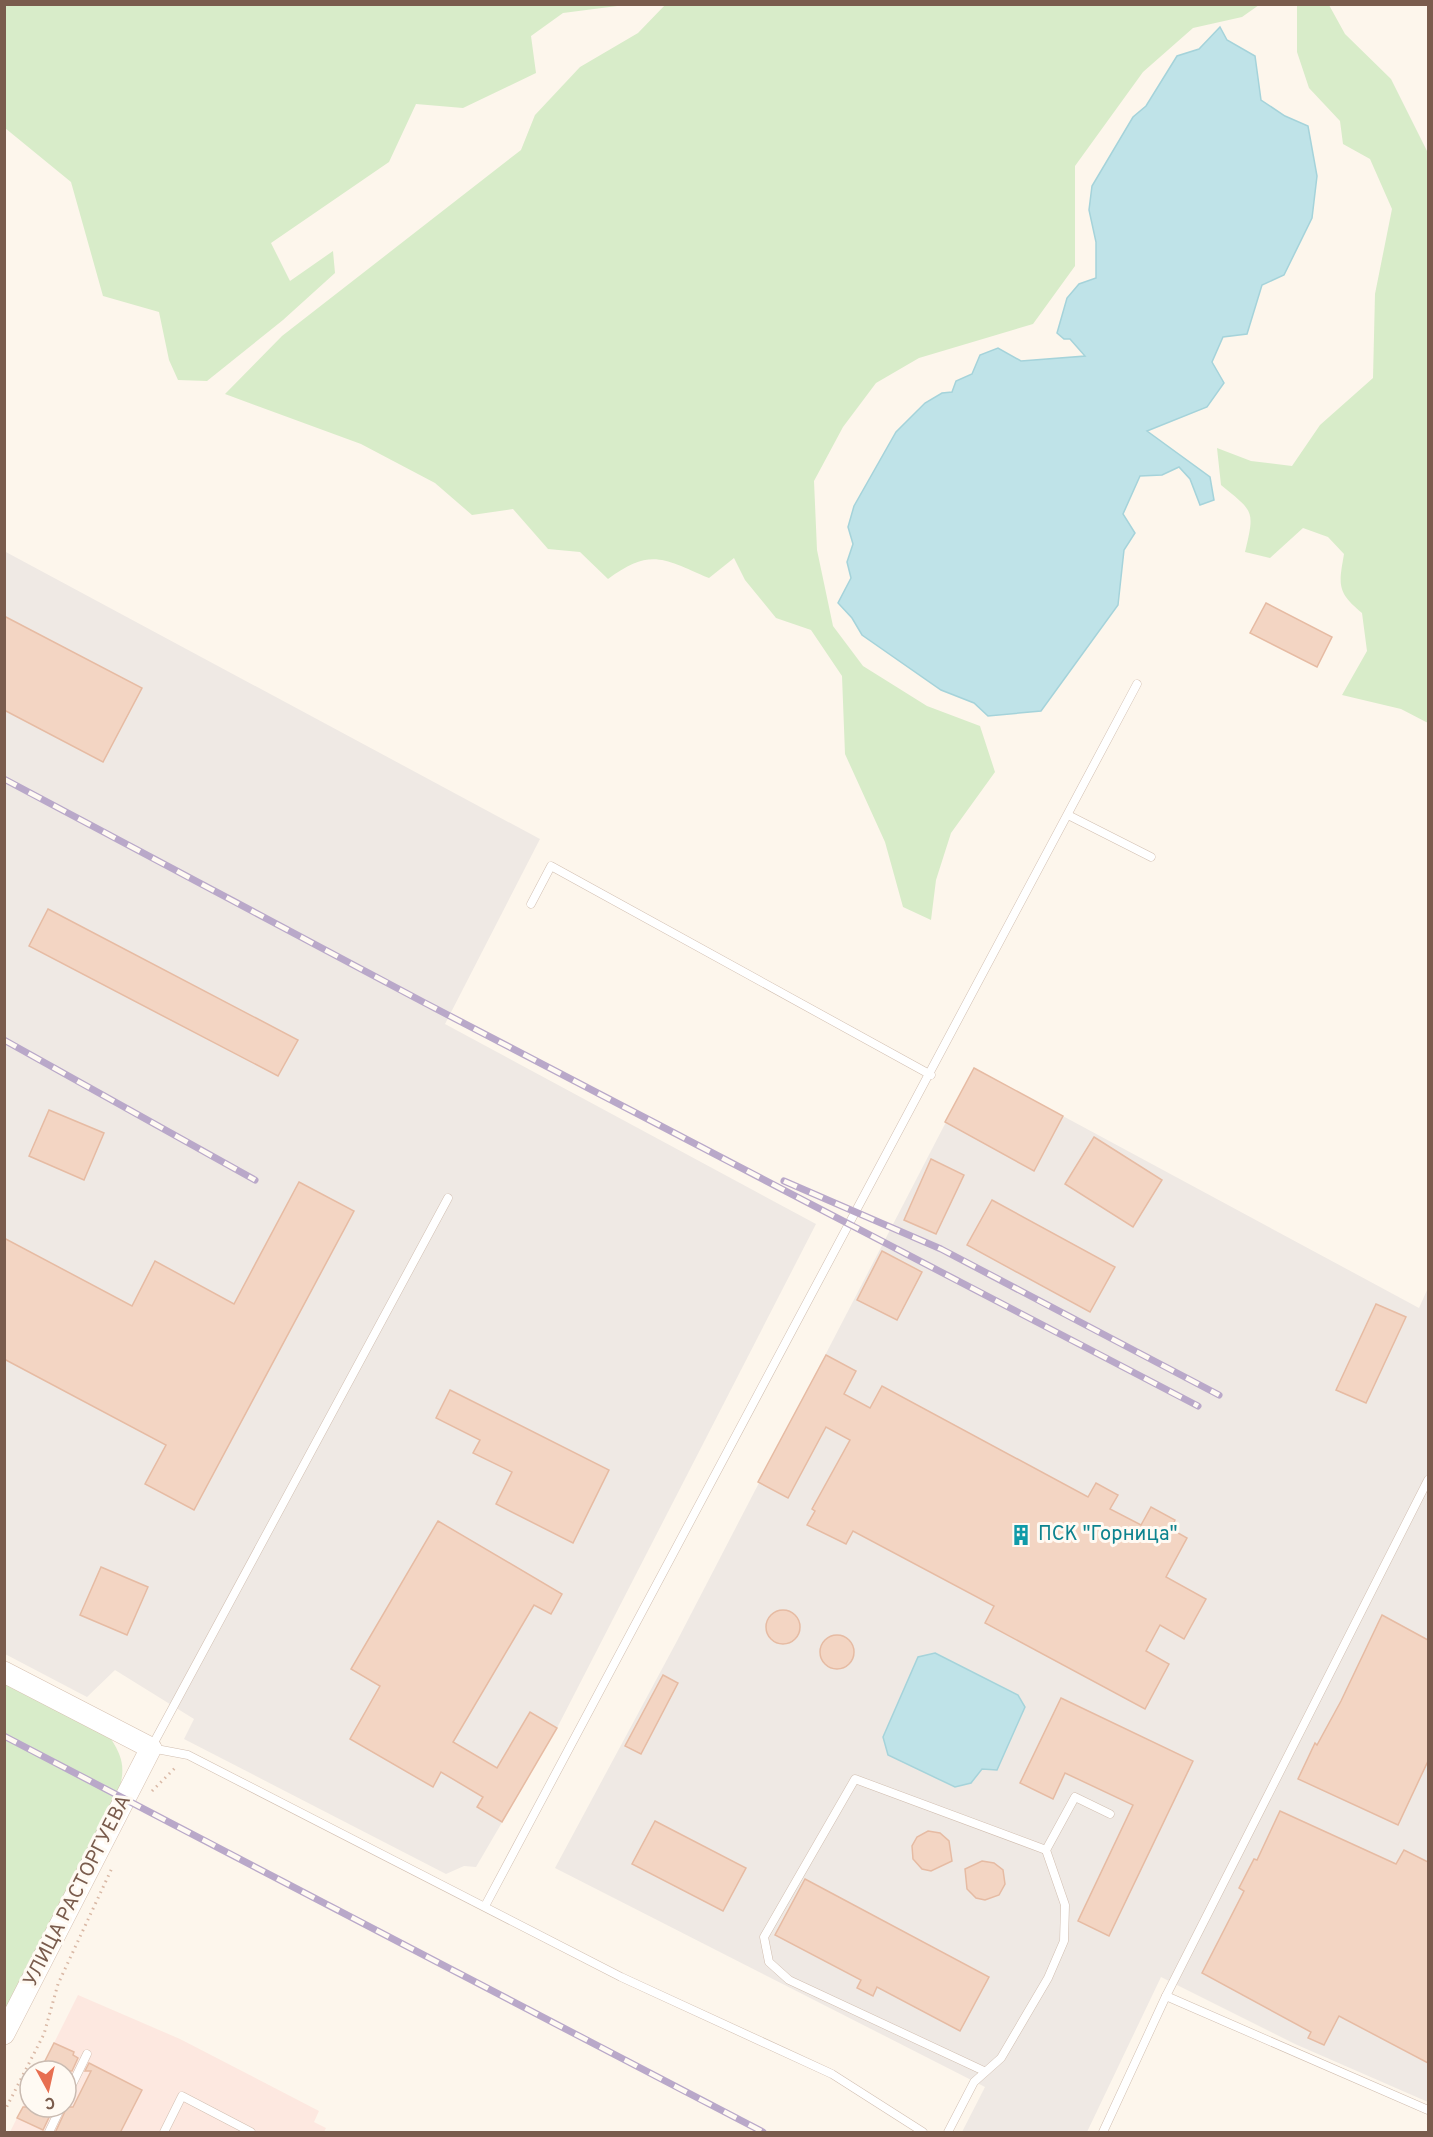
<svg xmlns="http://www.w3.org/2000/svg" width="1433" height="2137" viewBox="0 0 1433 2137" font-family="Overpass,sans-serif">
	<rect width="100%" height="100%" fill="#fdf6ec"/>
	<path fill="#fde8e0" d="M78,1995l102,44 139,72 -5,11 12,6 -2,4h-314l20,-40v15h36v-36h-26z"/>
	<g fill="#efe9e4">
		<path d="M4,551l536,288 -95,185 371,200 -259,504 -81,139 -12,-1 -18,8 -262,-135 10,-20 -79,-49 -28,27 -82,-43z"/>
		<path d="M974,1068l445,240 9,-20v814l-133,-58 -134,-67 -74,155h-125l23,-45 -430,-219 122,-227z"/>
	</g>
	<g fill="#d8ecc9">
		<path d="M666,4l593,1 -17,12 -49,11 -50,44 -68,94v100l-42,58 -114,34 -43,25 -33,44 -29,54 3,69 16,76 30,40 64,40 53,20 15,46 -44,61 -15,47 -5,40 -28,-13 -18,-65 -40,-88 -3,-78 -31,-46 -35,-12 -31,-38 -11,-22 -25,20c-45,-19 -58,-31 -101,1l-28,-27 -32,-3 -35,-40 -41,6 -37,-32 -74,-39 -136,-50 57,-58 239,-186 14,-35 45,-48 58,-34z"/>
		<path d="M4,5l1,-1 620,1 -62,8 -32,23 5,37 -73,35 -47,-4 -27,58 -118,81 19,38 43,-30 2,22 -52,47 -76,61 -29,-1 -9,-20 -10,-48 -56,-16 -32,-114 -66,-54z"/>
		<path d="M1297,5h32l16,29 46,45 37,74v570l-27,-14 -59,-14 25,-44 -5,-38c-26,-21 -23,-29 -18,-59l-16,-17 -25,-9 -33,30 -25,-6c10,-42 9,-40 -24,-67l-4,-37 34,13 41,5 28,-41 53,-47 2,-84 17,-85 -22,-50 -27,-15 -3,-23 -31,-33 -12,-36z"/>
		<path d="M5,1683l106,56c11,17 14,28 9,48l-115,223z"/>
	</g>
	<g fill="#bfe3e8" stroke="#a5d3da" stroke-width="1.5">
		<path d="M1220,27l7,13 28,16 6,44 24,16 23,10 9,50 -5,42 -28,57 -22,10 -15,49 -24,3 -11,25 12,21 -17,24 -60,24 63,46 4,23 -14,5 -10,-26 -11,-12 -17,8 -22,1 -17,38 12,19 -11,17 -6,55 -77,106 -53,5 -14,-13 -33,-13 -79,-55 -10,-17 -14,-15 13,-25 -4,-16 6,-18 -5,-17 6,-21 42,-74 29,-29 17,-10 10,-1 4,-11 16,-7 8,-19 18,-7 23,13 64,-5 -15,-17h-6l-7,-6 10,-35 12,-14 17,-6v-36l-7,-32 3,-24 41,-69 13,-11 31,-50 22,-7z"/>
		<path d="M935,1653l83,42 7,12 -28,63 -15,-1 -11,14 -16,4 -67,-32 -5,-18 35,-80z"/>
	</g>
	<g fill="#f3d5c3" stroke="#e6bba3" stroke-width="1.5">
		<path d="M1266,603l66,34 -15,30 -67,-34z"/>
		<path d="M4,616l138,72 -39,74 -99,-52z"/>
		<path d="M48,909l250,131 -20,36 -249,-130z"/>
		<path d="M974,1068l89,48 -29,55 -89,-49z"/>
		<path d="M49,1110l55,23 -20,47 -55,-24z"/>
		<path d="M1094,1137l68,43 -29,47 -68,-43z"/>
		<path d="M931,1159l33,16 -28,59 -32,-14z"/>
		<path d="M299,1182l55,29 -160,299 -49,-26 21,-39 -162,-86v-121l128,68 23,-45 79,43z"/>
		<path d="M992,1200l123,67 -25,45 -123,-67z"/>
		<path d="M882,1251l40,21 -25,48 -40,-20z"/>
		<path d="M1376,1304l30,13 -40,86 -30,-13z"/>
		<path d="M826,1355l30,16 -12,23 26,14 12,-22 206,111 8,-14 22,12 -8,14 31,16 10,-18 24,13 -4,9 16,9 -21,39 40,22 -22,40 -24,-14 -14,26 23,13 -24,45 -160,-86 9,-17 -141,-75 -7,13 -39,-19 8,-14 -3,-2 38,-69 -24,-13 -38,71 -30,-16z"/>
		<path d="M450,1390l159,80 -36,73 -77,-39 16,-32 -39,-19 7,-13 -44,-22z"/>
		<path d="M438,1521l124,73 -11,20 -17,-9 -81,137 44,26 33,-56 27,16 -55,94 -25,-15 6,-10 -42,-25 -8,15 -83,-48 30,-53 -29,-17z"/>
		<path d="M101,1567l47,20 -21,48 -47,-20z"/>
		<circle cx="783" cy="1627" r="17"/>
		<path d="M1382,1615l46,25v121l-30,64 -100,-46 17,-36 2,2 24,-44z"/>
		<circle cx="837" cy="1652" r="17"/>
		<path d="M663,1675l15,8 -37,71 -16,-8z"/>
		<path d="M1061,1698l132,63 -84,175 -31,-15 55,-116 -68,-32 -12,26 -33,-16z"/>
		<path d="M1280,1811l116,53 8,-14 24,12v201l-89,-47 -15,29 -16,-7 3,-6 -109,-59 42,-82 -5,-3 15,-29 3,1z"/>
		<path d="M655,1821l91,47 -23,43 -91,-47z"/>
		<path d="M928,1831l12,2 9,8 3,20 -21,10 -9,-2 -9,-10 -1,-13 5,-9z"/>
		<path d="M982,1861l12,2 9,7 2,14 -6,11 -14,5 -9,-2 -9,-9 -2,-20z"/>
		<path d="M805,1879l184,98 -29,54 -83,-44 -4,9 -16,-8 4,-8 -86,-45z"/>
		<path d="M54,2043l20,9 -1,3 5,3 -6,13h-32z"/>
		<path d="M89,2063l53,27 -22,43h-65l12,-26h6l18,-36h-6z"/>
		<path d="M23,2107h31l-11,23 -26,-12z"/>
	</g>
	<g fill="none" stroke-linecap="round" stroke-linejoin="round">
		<defs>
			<g id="lane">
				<path d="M1068,815l83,42"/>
				<path d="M531,904l20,-38 380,209"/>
				<path d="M448,1198l-297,550 37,7 433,222 211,97 91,58"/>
				<path d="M485,1906l652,-1222"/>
				<path d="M1166,1996l262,114"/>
				<path d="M984,2071l-195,-91 -20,-18 -5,-25 91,-158 191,71"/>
				<path d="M66,2097l21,-43"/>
				<path d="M49,2132l12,-25"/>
				<path d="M164,2132l18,-36 69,36"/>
				<path d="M948,2132l26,-50 27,-24 47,-80 16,-37 1,-36 -19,-55 29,-53 35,17"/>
				<path d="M1103,2132l63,-136 262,-516"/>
			</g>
			<path id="secondary" d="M4,1672l147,76 -147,286"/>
		</defs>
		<use href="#lane" stroke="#d1beb0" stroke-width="9"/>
		<use href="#secondary" stroke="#d6c0b0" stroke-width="22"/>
		<g stroke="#d9b8a5" stroke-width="3" stroke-dasharray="1.5 4.5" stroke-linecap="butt">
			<path d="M152,1791l25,-25"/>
			<path d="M4,2112l40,-78 14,-50 54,-116"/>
		</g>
		<use href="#lane" stroke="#fff" stroke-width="8"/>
		<use href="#secondary" stroke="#fff" stroke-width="21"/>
		<defs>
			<g id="rail">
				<path d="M4,779l421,224 773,403"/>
				<path d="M4,1040l251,140"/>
				<path d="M784,1181l157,68 278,146"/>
				<path d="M4,1736l759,396"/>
			</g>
		</defs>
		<use href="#rail" stroke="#b9a8c9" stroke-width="7"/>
		<use href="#rail" stroke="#fffaf3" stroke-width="4.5" stroke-dasharray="14" stroke-linecap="butt"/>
	</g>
	<defs>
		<symbol id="building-bare" viewBox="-9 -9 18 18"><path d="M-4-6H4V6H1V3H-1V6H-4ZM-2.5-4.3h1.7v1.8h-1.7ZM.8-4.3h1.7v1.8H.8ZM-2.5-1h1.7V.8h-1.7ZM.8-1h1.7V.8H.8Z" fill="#0f9aa8" stroke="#fffaf3" stroke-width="2.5" paint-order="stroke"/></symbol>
	</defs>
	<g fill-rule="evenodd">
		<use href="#building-bare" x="1006" y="1520" width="30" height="30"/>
	</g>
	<g text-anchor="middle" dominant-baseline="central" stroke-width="6" stroke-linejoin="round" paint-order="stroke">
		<g font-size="20" fill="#0d838f" stroke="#fffaf3" text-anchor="start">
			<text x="1038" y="1535">ПСК "Горница"</text>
		</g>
		<g font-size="20" fill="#7a5c4d" stroke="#fffaf3">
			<text transform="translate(78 1891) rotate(-63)">УЛИЦА РАСТОРГУЕВА</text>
		</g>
	</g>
	<rect width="1433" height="2137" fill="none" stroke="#7a5c4d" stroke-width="12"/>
	<g transform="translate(48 2089) rotate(172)"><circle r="28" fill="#fffaf3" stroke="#cabbb1" stroke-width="1.5"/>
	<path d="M0-4.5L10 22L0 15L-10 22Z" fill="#e76f51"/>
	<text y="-9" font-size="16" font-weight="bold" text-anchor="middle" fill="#7a5c4d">С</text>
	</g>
</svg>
